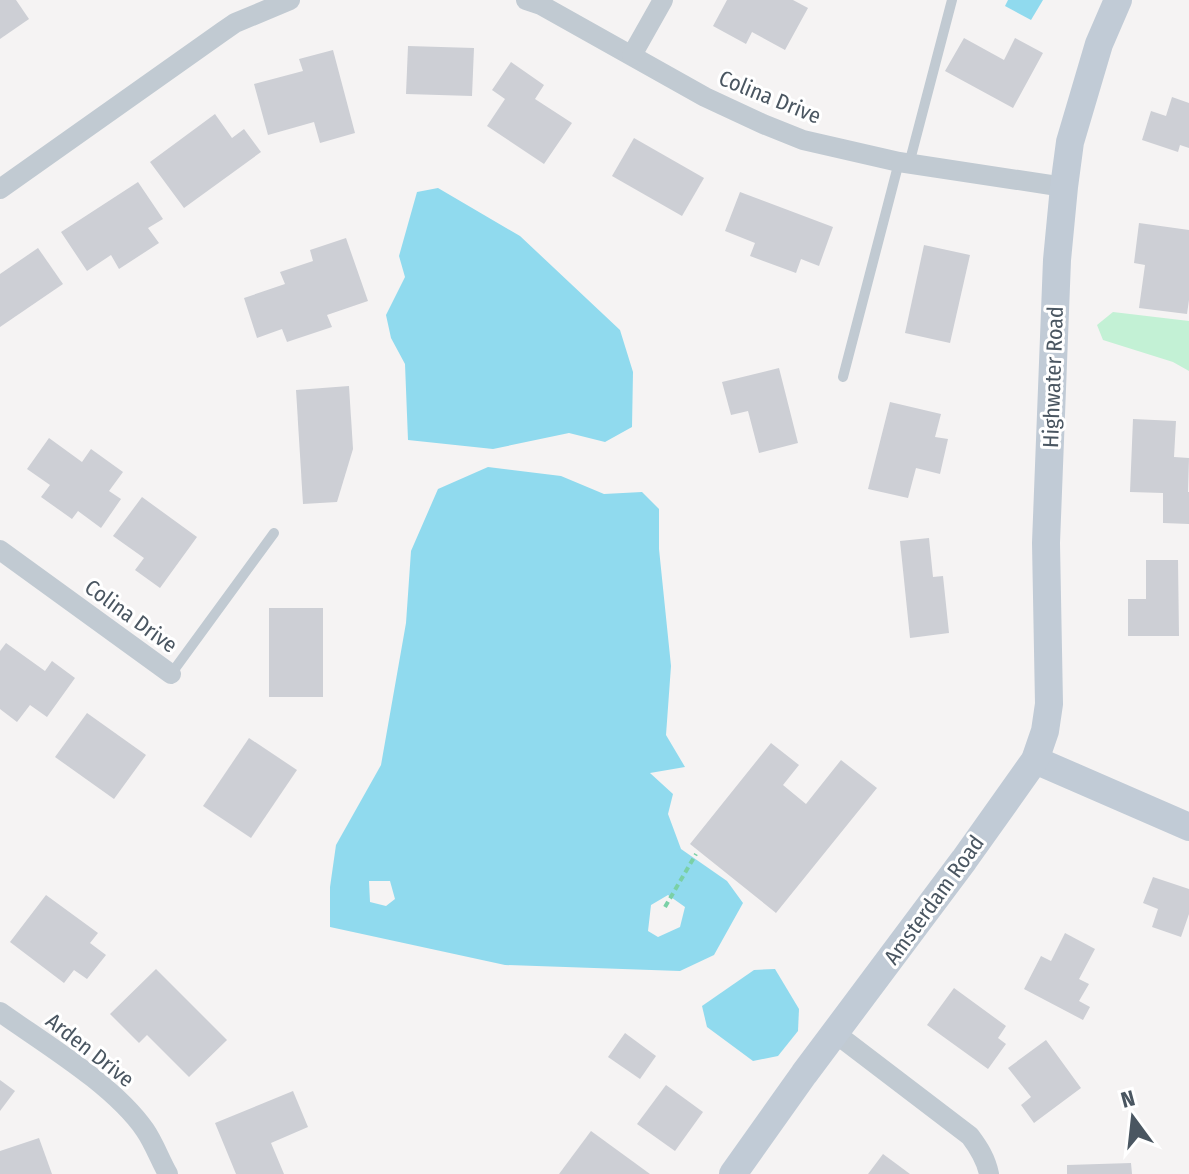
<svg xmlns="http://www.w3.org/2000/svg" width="1189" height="1174" viewBox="0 0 1189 1174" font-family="'Fira Sans Condensed',sans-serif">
	<rect width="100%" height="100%" fill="#f5f3f3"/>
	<path fill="#c3f1d5" d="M1113,312l76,9v50l-16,-9 -70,-22 -6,-15z"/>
	<g fill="#90daee" fill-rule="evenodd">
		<path d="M1008,0h35l-12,20 -26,-14z"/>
		<path d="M438,188l82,48 100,94 13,42 -1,55 -27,15 -36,-9 -76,16 -85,-9 -3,-76 -14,-26 -5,-23 19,-38 -6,-21 18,-64z"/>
		<path d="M488,467l73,9 43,18 38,-2 17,17v40l12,117 -5,69 19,32 -35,6 23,21 -5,20 13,35 46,32 16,22 -29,52 -34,16 -175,-6 -175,-38v-40l6,-42 45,-80 25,-142 5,-72 27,-62zM390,881l5,18 -9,7 -16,-4 -1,-21zM668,895l17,12 -5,20 -22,10 -10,-6 3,-26z"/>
		<path d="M775,969l24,40 -1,22 -20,25 -25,5 -46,-34 -5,-21 52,-36z"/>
	</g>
	<g fill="#cdcfd5">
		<path d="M0,0h16l13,19 -29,20z"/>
		<path d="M727,0h66l15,8 -23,42 -33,-18 -6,12 -33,-18z"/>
		<path d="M964,38l40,22 11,-22 28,15 -30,55 -68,-37z"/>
		<path d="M408,46l66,2 -2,48 -66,-2z"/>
		<path d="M333,50l22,83 -35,10 -6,-21 -46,13 -14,-51 49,-13 -4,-12z"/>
		<path d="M511,62l33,23 -9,14 37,24 -28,41 -57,-38 18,-27 -13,-9z"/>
		<path d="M1172,97l17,6v45l-9,-3 -2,7 -36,-12 9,-29 15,5z"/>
		<path d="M215,114l17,24 12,-9 17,23 -77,56 -34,-46z"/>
		<path d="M634,138l70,40 -22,38 -70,-40z"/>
		<path d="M138,182l25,37 -15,9 11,15 -40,26 -8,-14 -24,16 -26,-39z"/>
		<path d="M740,192l93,35 -14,39 -18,-7 -5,14 -46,-17 5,-13 -30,-12z"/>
		<path d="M1139,223l50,7v70l-2,14 -48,-6 6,-43 -11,-2z"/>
		<path d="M346,238l22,63 -41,14 5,12 -45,15 -5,-13 -25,9 -13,-40 41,-14 -5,-12 33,-11 -3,-11z"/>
		<path d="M924,245l46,10 -20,88 -45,-10z"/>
		<path d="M38,248l25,36 -63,43v-53z"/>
		<path d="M779,368l19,75 -39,10 -11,-42 -17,4 -9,-33z"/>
		<path d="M349,386l4,63 -16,53 -34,2 -7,-114z"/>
		<path d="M890,402l51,12 -6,23 13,2 -8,35 -24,-6 -8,30 -40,-9z"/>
		<path d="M1133,419l43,2 -2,36 15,1 -1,34h1v32l-26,-1v-30l-33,-1z"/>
		<path d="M49,438l33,24 9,-13 32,23 -14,19 12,8 -20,29 -23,-17 -6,8 -31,-22 9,-12 -23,-16z"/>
		<path d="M142,497l55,40 -37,51 -25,-18 9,-12 -31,-22z"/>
		<path d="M929,538l4,39 10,-1 6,57 -39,5 -10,-97z"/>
		<path d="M1146,560h32l1,76h-51v-37h18z"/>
		<rect x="269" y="608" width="54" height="89"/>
		<path d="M6,643l39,28 7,-10 23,17 -28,39 -17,-12 -13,17 -17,-13v-58z"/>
		<path d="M87,713l59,42 -32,44 -59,-42z"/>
		<path d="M249,738l48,32 -46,68 -48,-32z"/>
		<path d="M771,743l28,22 -16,20 23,19 35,-44 36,28 -101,125 -86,-69z"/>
		<path d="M1153,877l36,12v25l-8,23 -29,-10 6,-18 -15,-6z"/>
		<path d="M46,895l52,38 -8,10 16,12 -19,24 -13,-9 -10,13 -54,-41z"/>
		<path d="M1065,933l30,16 -16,30 10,5 -10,17 11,6 -7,13 -59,-31 17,-33 10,5z"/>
		<path d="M156,969l71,71 -38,37 -42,-42 -8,8 -29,-29z"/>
		<path d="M954,988l52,38 -8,12 8,6 -18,25 -61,-44z"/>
		<path d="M625,1033l31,23 -16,23 -32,-22z"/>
		<path d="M1046,1040l35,48 -47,35 -13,-18 10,-8 -23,-29z"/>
		<path d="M0,1080l15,11 -15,20z"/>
		<path d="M666,1085l37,27 -28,39 -38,-27z"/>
		<path d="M293,1091l15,36 -37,16 13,31h-48l-21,-51z"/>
		<path d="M591,1131l59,43h-91z"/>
		<path d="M39,1138l13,36h-52v-23z"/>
		<path d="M883,1154l27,20h-42z"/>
		<path d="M1131,1163l1,11h-65v-9z"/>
	</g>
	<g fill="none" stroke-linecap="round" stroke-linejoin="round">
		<path stroke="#7ad0a6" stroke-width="4" stroke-dasharray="6 4" stroke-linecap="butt" d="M665,907l31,-53"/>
		<g stroke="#c1cad2" stroke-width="10">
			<path d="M909,164l43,-164"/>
			<path d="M843,377l56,-215"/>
			<path d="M171,674l103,-141"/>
		</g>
		<g stroke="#c1cad2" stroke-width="20">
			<path d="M526,0l15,5 164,92 58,27 40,16 96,22 165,25"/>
			<path d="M632,55l31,-55"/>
			<path d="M0,189l222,-157 13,-9 55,-23"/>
			<path d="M0,550l171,124"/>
			<path d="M0,1012c45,32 114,73 145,118 9,13 15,30 23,44"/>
			<path d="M835,1033l135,103c9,12 16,23 19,38"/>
		</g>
		<g stroke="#c1cbd6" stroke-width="28">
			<path d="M1035,760l154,67"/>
			<path d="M733,1174l71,-100 160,-214 71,-100 10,-29 4,-27 -3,-161 11,-283 7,-73 6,-45 29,-98 19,-44"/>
		</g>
	</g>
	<g text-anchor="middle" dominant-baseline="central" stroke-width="6" stroke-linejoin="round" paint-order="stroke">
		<g font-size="22" fill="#4a5661" stroke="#fff">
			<text transform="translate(770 97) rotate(22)">Colina Drive</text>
			<text transform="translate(1053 377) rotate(-88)">Highwater Road</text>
			<text transform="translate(131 616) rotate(36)">Colina Drive</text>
			<text transform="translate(934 900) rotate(-54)">Amsterdam Road</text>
			<text transform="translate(90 1050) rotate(38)">Arden Drive</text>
		</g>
	</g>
	<g transform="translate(1133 1118) rotate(345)" stroke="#ffffff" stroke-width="6" paint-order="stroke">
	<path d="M0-6L14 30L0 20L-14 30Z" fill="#4a5661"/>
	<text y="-12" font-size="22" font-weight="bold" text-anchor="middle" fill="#4a5661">N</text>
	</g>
</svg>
